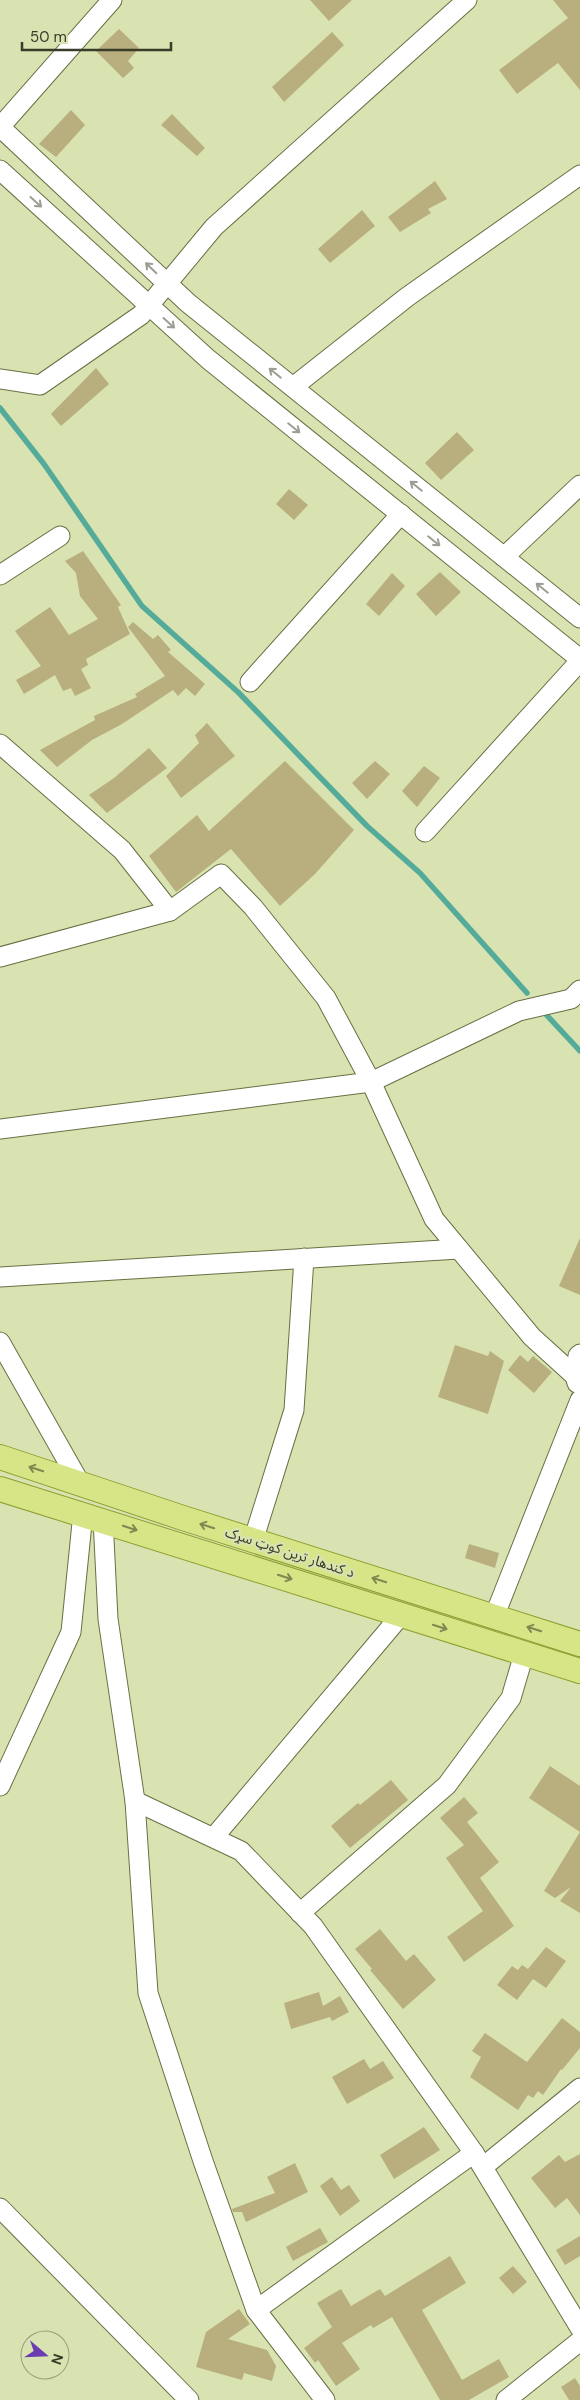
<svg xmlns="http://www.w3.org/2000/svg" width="580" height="2400" viewBox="0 0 580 2400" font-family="'DM Sans','Noto Sans Arabic',sans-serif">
	<rect width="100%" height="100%" fill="#d8e3b1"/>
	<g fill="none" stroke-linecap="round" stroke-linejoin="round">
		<g stroke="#55ab99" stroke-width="5.5">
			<path d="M0,408l44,56 98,142 97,87 128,133 53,47 107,120"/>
			<path d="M541,1009l39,42"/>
		</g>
	</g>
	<g fill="#b9af7e">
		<path d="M310,0h42l-23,21z"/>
		<path d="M553,0h27v90l-22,-27 -41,31 -18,-24 69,-52z"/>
		<path d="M119,29l20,19 -11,13 6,7 -11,10 -27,-27z"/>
		<path d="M332,32l12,13 -60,57 -12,-15z"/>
		<path d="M71,110l14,15 -29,32 -17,-13z"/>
		<path d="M172,114l33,34 -8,8 -36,-31z"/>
		<path d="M435,181l12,18 -19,10 3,4 -31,19 -12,-15z"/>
		<path d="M362,210l13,16 -45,37 -12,-14z"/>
		<path d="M96,368l13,16 -48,42 -10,-12z"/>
		<path d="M457,432l17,18 -33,30 -16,-17z"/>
		<path d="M289,489l19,16 -14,15 -18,-16z"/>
		<path d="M83,551l38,54 -3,2 12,27 -44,25 2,6 -7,4 10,19 -16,8 -4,-8 -8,3 -8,-16 -31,19 -8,-14 25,-14 -26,-35 35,-24 19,28 29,-16 -18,-23 -4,-23 -11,-12z"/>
		<path d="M440,572l21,20 -25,24 -20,-22z"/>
		<path d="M392,573l13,13 -26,30 -13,-12z"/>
		<path d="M133,622l20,17 5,-4 13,15 -3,2 37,32 -10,12 -9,-8 -8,8 -5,-6 -51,34 -30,16 -35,27 -17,-17 55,-30 -1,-4 43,-19 -2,-3 30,-18 -37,-49z"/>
		<path d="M207,723l28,33 -54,42 -15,-22 33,-33 -4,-8z"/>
		<path d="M149,748l18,20 -60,45 -18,-18 25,-17z"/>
		<path d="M285,761l69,69 -39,44 -35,32 -49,-57 -55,43 -27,-36 48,-41 12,16z"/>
		<path d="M375,761l15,13 -23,25 -15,-16z"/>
		<path d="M424,766l16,12 -23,29 -15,-16z"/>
		<path d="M580,1238v57l-21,-9z"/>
		<path d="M455,1345l33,11 2,-5 14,10 -16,53 -50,-17z"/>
		<path d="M520,1355l8,7 5,-6 19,16 -18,21 -26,-23z"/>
		<path d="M469,1544l30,9 -4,15 -30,-10z"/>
		<path d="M550,1766l30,20v127l-20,-12 11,-14 -16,11 -11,-7 36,-59 -51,-34z"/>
		<path d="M391,1780l17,20 -58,48 -19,-22 27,-23 2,2z"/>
		<path d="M464,1797l14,16 -11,9 32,40 -19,16 34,48 -50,36 -17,-25 36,-26 -37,-53 18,-13 -24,-27z"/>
		<path d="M380,1929l26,32 8,-7 22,26 -33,29 -33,-39 2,-1 -17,-20z"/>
		<path d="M546,1947l20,14 -20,27 -13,-9 -16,21 -20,-15 15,-19 6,4 4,-5 6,4z"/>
		<path d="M319,1992l4,14 17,-10 9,16 -17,9 -2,-4 -39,12 -7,-26z"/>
		<path d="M562,2018l18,14v16l-18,22 -1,-1 -18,26 -5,-4 -5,7 -5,-3 -10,15 -48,-33 11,-20 -9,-6 13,-18 42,29z"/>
		<path d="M364,2059l6,10 13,-8 11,17 -47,26 -15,-27z"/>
		<path d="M424,2127l16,23 -46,29 -14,-24z"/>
		<path d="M580,2154v61l-13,-17 -12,10 -24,-30 28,-23 6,7z"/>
		<path d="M295,2163l13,29 -62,30 -4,-10h-9l-1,-3 43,-16 -8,-16z"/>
		<path d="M332,2177l9,13 8,-5 11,16 -20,15 -20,-30z"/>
		<path d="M320,2228l8,14 -35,19 -7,-14z"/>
		<path d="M580,2236v20l-15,9 -9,-15z"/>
		<path d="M450,2256l16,27 -44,27 40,70 37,-21 10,18 -40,23h-29l-48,-83 -19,11 -2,-3 -29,18 18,26 -24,17 -18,-26 -3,3 -11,-15 28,-21 -15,-24 24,-14 10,17 29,-17 5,7z"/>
		<path d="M513,2266l14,16 -14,12 -14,-16z"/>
		<path d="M239,2309l11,15 -22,15 39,11 9,16 -4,15 -28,-8 -2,7 -46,-13 10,-35z"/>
		<path d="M575,2378l5,8v14h-11l-8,-13z"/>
	</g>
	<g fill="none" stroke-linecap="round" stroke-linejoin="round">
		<defs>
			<g id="minor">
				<path d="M0,127l188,176 392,315"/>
				<path d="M0,127l112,-127"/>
				<path d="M0,170l208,189 372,300"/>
				<path d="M0,379l40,6 101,-70 73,-88 253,-227"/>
				<path d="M293,387l114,-90 173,-122"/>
				<path d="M504,557l76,-72"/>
				<path d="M0,575l60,-39"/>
				<path d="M250,682l151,-168"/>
				<path d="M0,744l122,106 48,61"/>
				<path d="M425,832l155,-171"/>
				<path d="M0,957l170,-46 51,-37 32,33 73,91 45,84 63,137 98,118 43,39"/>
				<path d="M0,1129l371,-47 148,-71 52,-12 9,-9"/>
				<path d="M0,1277l459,-28"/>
				<path d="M0,1342l81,143"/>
				<path d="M577,1383l-2,-7 3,-20 2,-2"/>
				<path d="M103,1519l5,100 27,182 13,192 55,168 53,149 69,90"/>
				<path d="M253,1541l41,-131 10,-152"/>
				<path d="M494,1617l86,-217"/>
				<path d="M0,1786l71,-154 12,-119"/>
				<path d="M135,1801l106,50 72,75 161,227 106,175"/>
				<path d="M214,1837l188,-223"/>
				<path d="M300,1913l147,-128 64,-87 13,-44"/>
				<path d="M483,2167l97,-79"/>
				<path d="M0,2208l189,192"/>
				<path d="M256,2310l218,-157"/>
				<path d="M506,2400l74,-59"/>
			</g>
			<g id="major">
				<path d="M0,1457l183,61 397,126"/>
				<path d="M0,1489l580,182"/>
			</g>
		</defs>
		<use href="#minor" stroke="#677043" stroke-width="21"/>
		<use href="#major" stroke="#8e9f31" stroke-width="26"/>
		<use href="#minor" stroke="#fff" stroke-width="19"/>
		<use href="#major" stroke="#d7e586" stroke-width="24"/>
	</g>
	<defs><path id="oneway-shaft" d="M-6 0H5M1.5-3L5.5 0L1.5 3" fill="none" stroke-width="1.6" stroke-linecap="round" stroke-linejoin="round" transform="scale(1.25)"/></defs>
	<g stroke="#9c9e94">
		<use href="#oneway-shaft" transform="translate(36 202) rotate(42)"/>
		<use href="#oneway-shaft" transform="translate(151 268) rotate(-136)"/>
		<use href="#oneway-shaft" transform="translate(169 323) rotate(42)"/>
		<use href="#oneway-shaft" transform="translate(275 373) rotate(-141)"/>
		<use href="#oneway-shaft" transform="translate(294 428) rotate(39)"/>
		<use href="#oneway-shaft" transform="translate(416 486) rotate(-141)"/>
		<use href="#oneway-shaft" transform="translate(434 541) rotate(39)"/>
		<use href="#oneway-shaft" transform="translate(542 588) rotate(-141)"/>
	</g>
	<g stroke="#808852">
		<use href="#oneway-shaft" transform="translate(36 1469) rotate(-162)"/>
		<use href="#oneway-shaft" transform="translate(207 1526) rotate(-162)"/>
		<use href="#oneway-shaft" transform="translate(130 1528) rotate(18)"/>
		<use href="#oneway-shaft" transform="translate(285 1577) rotate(18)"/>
		<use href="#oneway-shaft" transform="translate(379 1580) rotate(-162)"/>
		<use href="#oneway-shaft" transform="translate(440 1627) rotate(18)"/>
		<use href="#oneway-shaft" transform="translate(534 1629) rotate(-162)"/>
	</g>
	<g text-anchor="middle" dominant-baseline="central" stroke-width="4.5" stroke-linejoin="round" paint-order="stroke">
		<g font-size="14" fill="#383c28" stroke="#d8e3b1">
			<text transform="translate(290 1552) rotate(18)">د کندهار ترين کوټ سړک</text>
		</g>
	</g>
	<g transform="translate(45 2355) rotate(109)"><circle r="24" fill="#d8e3b1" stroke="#98a07a"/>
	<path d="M0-4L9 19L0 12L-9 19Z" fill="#6c3cb3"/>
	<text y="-8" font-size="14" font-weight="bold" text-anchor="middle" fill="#383c28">N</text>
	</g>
	<path d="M22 42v8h149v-8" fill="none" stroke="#383c28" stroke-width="2.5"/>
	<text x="30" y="42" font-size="15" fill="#383c28" stroke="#d8e3b1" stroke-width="4" paint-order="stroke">50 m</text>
</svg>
